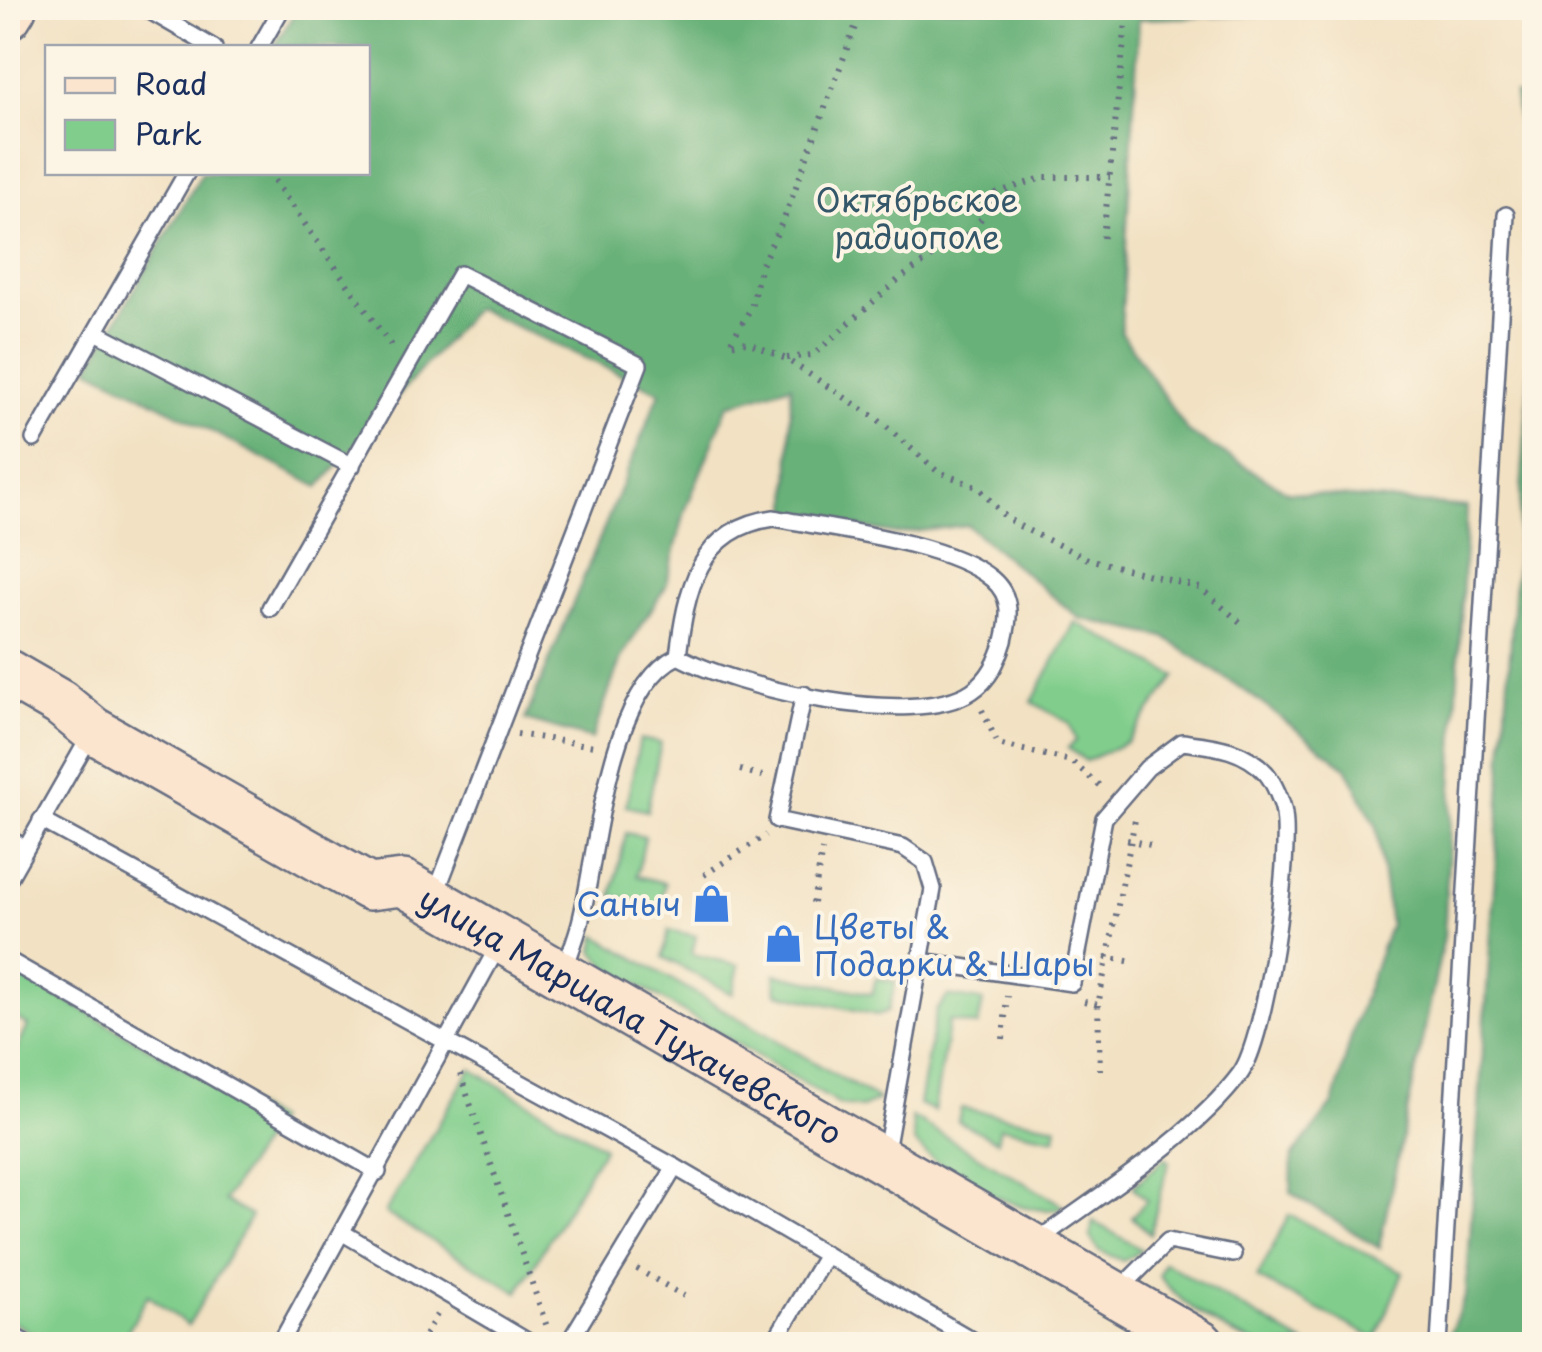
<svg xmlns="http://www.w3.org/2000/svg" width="1542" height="1352" viewBox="0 0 1542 1352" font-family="'Playpen Sans',sans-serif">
	<rect width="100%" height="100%" fill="#fcf5e5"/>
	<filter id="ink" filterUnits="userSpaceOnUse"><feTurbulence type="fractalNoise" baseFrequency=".01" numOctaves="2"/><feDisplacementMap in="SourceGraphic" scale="20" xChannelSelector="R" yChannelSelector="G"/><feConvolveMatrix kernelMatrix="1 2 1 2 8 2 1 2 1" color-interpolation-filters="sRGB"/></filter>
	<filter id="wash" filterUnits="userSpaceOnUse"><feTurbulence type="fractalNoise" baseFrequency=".0048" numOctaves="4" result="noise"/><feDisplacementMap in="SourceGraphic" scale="40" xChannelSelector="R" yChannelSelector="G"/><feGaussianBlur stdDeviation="2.25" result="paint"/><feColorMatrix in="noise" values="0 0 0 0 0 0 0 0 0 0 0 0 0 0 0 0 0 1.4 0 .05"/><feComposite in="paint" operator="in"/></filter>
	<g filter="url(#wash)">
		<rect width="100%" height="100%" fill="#f2e1c2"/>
		<g fill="#81ce8c" stroke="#4e7e75" stroke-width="2.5">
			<path d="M1075,622l101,54 -49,66 -41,19 -18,-13 8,-7 -7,-18 -37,-21z"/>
			<path d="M640,739l21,4 -14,68 -21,-5z"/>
			<path d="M626,833l19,4 -8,39 28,7 -5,23 -48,-10z"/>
			<path d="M669,930l27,6 -4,18 47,11 -6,29 -70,-37z"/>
			<path d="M597,936l282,164 -17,8 -22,-3 -234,-139 -12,-14z"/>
			<path d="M8,967l268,153 -52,81 27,15 -63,110 -40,-31 -22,40 15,9h-90l-43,-25v-252l20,-41 -20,-13z"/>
			<path d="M775,974l97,20 4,-16 20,4 -8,29 -11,4 -100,-22z"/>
			<path d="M948,996l35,5 -5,25 -29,-5 -15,90 -15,-7 17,-93z"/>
			<path d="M471,1069l133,78 -86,145 -133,-79z"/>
			<path d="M961,1108l96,18 -2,12 -55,-11 -3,14 -39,-20z"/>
			<path d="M912,1117l152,89c-34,19 -126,-36 -150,-64z"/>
			<path d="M1165,1158l4,4 -19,72 -18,-17 15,-17 -14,-13z"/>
			<path d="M1289,1215l114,57 -27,67 -119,-61z"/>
			<path d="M1093,1221l49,29 -19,11 -25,-11 -8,-13z"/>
			<path d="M1164,1262l141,82c-14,1 -35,4 -48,0 -30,-9 -81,-43 -98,-69z"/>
		</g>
		<g fill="#68b178" stroke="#42706b" stroke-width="2.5">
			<path d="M297,8h1156l-314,11 -18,313 67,100 100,60 179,15 -23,430 -65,311 -88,-55 1,-36 41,-53 22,-81 35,-99 -14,-98 -30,-59 -98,-74 -84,-56 -85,-19 -112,-93 -71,9 -107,-19 2,-130 -63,20 -43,106 -19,75 -45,72 -29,81 -67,-19 135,-328 -185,-84 -156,179 -230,-119 113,-195 166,-1v-124l-94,-1z"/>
			<path d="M1515,94l19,2v114l-4,1z"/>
			<path d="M1533,319l1,1025h-89l21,-49z"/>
		</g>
	</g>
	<g filter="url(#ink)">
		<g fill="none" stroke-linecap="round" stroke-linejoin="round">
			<defs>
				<g id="lane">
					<path d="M145,8l69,40"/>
					<path d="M259,48l23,-40"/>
					<path d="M96,332l256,134"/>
					<path d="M34,439l153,-267"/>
					<path d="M774,518c57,11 174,24 218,61 20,17 18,38 12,62 -6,19 -14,38 -32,50 -58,39 -236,-3 -294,-35 8,-65 20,-128 96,-138z"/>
					<path d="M270,608l190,-334 179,91 -205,533"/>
					<path d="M804,694l-27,126 126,27 22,15 8,27 -48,268"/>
					<path d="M41,820l634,347 304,177"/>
					<path d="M8,836l16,13"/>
					<path d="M8,880l82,-144"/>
					<path d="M8,960l370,212"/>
					<path d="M920,961l152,22 32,-165 43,-50 35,-26c31,4 61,6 84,31 7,8 17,30 18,41 7,45 -18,225 -44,260 -47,63 -142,122 -206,169"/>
					<path d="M564,971c6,-18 13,-35 17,-52 17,-69 27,-230 97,-263"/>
					<path d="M343,1233l189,111"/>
					<path d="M1117,1292l51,-51 65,13"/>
					<path d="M8,1333l19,11"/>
					<path d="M280,1344l220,-401"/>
					<path d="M568,1344l107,-177"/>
					<path d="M773,1344l53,-89"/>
					<path d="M1439,1344l67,-1129"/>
				</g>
				<g id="secondary">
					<path d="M8,16l5,-8"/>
					<path id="s1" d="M8,673l52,30 33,27 276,157 34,-4 798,461"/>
				</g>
			</defs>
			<use href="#lane" stroke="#666d81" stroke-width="20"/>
			<use href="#secondary" stroke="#666d81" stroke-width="50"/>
			<g stroke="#666d81" stroke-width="6" stroke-dasharray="2.5 8" stroke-linecap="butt">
				<path d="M862,8l-78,211 -23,46 -10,43 -22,37 18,-3 39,17 90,59 61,53 42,17 26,29 18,11 65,31 112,29 40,34"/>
				<path d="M268,172l124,175"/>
				<path d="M1103,238l24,-225 30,-5"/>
				<path d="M787,358l26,-3 86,-76 76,-50 21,-36 49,-16h65"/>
				<path d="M982,710l16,34 73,17 30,26"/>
				<path d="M517,734l77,12"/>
				<path d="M740,770l23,6"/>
				<path d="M1127,840l28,6"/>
				<path d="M704,875l62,-40"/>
				<path d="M813,903l9,-53"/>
				<path d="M1105,957l28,5"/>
				<path d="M1084,1002l14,3 37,-185"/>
				<path d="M1098,1005l2,65"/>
				<path d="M1003,1039l4,-43"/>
				<path d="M460,1074l87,253"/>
				<path d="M637,1269l47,27"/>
				<path d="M420,1344l19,-33"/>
			</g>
			<use href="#lane" stroke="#fff" stroke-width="15"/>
			<use href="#secondary" stroke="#fce5cf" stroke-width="45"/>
		</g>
	</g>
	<defs>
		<symbol id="shop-bare" viewBox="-9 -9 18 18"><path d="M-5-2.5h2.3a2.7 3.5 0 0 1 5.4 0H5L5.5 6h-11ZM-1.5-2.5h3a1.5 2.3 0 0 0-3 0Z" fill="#3f7fe0" stroke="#fcf5e5" stroke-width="2.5" paint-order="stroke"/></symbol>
	</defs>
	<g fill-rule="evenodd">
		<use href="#shop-bare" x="684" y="876" width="55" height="55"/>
		<use href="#shop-bare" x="756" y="916" width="55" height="55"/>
	</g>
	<g text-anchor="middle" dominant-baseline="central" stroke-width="8" stroke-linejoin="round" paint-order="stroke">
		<g font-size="32" fill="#34576a" stroke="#fcf5e5">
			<text x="917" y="199">Октябрьское<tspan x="917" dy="37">радиополе</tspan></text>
		</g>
		<g font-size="32" fill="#366cbe" stroke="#fcf5e5" text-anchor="end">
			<text x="681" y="903">Саныч</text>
			<text x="814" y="926" text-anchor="start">Цветы &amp;<tspan x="814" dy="37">Подарки &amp; Шары</tspan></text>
		</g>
		<g font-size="32" fill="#1b2f5e" stroke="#fcf5e5">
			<text stroke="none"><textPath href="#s1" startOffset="718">улица Маршала Тухачевского</textPath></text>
		</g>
	</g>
	<rect width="1542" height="1352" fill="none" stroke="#fcf5e5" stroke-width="40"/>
	<rect x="45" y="45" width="325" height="130" fill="#fcf5e5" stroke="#a2a6af" stroke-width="2.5"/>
	<rect x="65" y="78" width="50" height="15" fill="#fce5cf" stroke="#a2a6af" stroke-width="2.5"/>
	<text x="135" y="95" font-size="30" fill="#1b2f5e">Road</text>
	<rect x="65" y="120" width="50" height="30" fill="#81ce8c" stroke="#a2a6af" stroke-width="2.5"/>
	<text x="135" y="145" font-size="30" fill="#1b2f5e">Park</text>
</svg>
